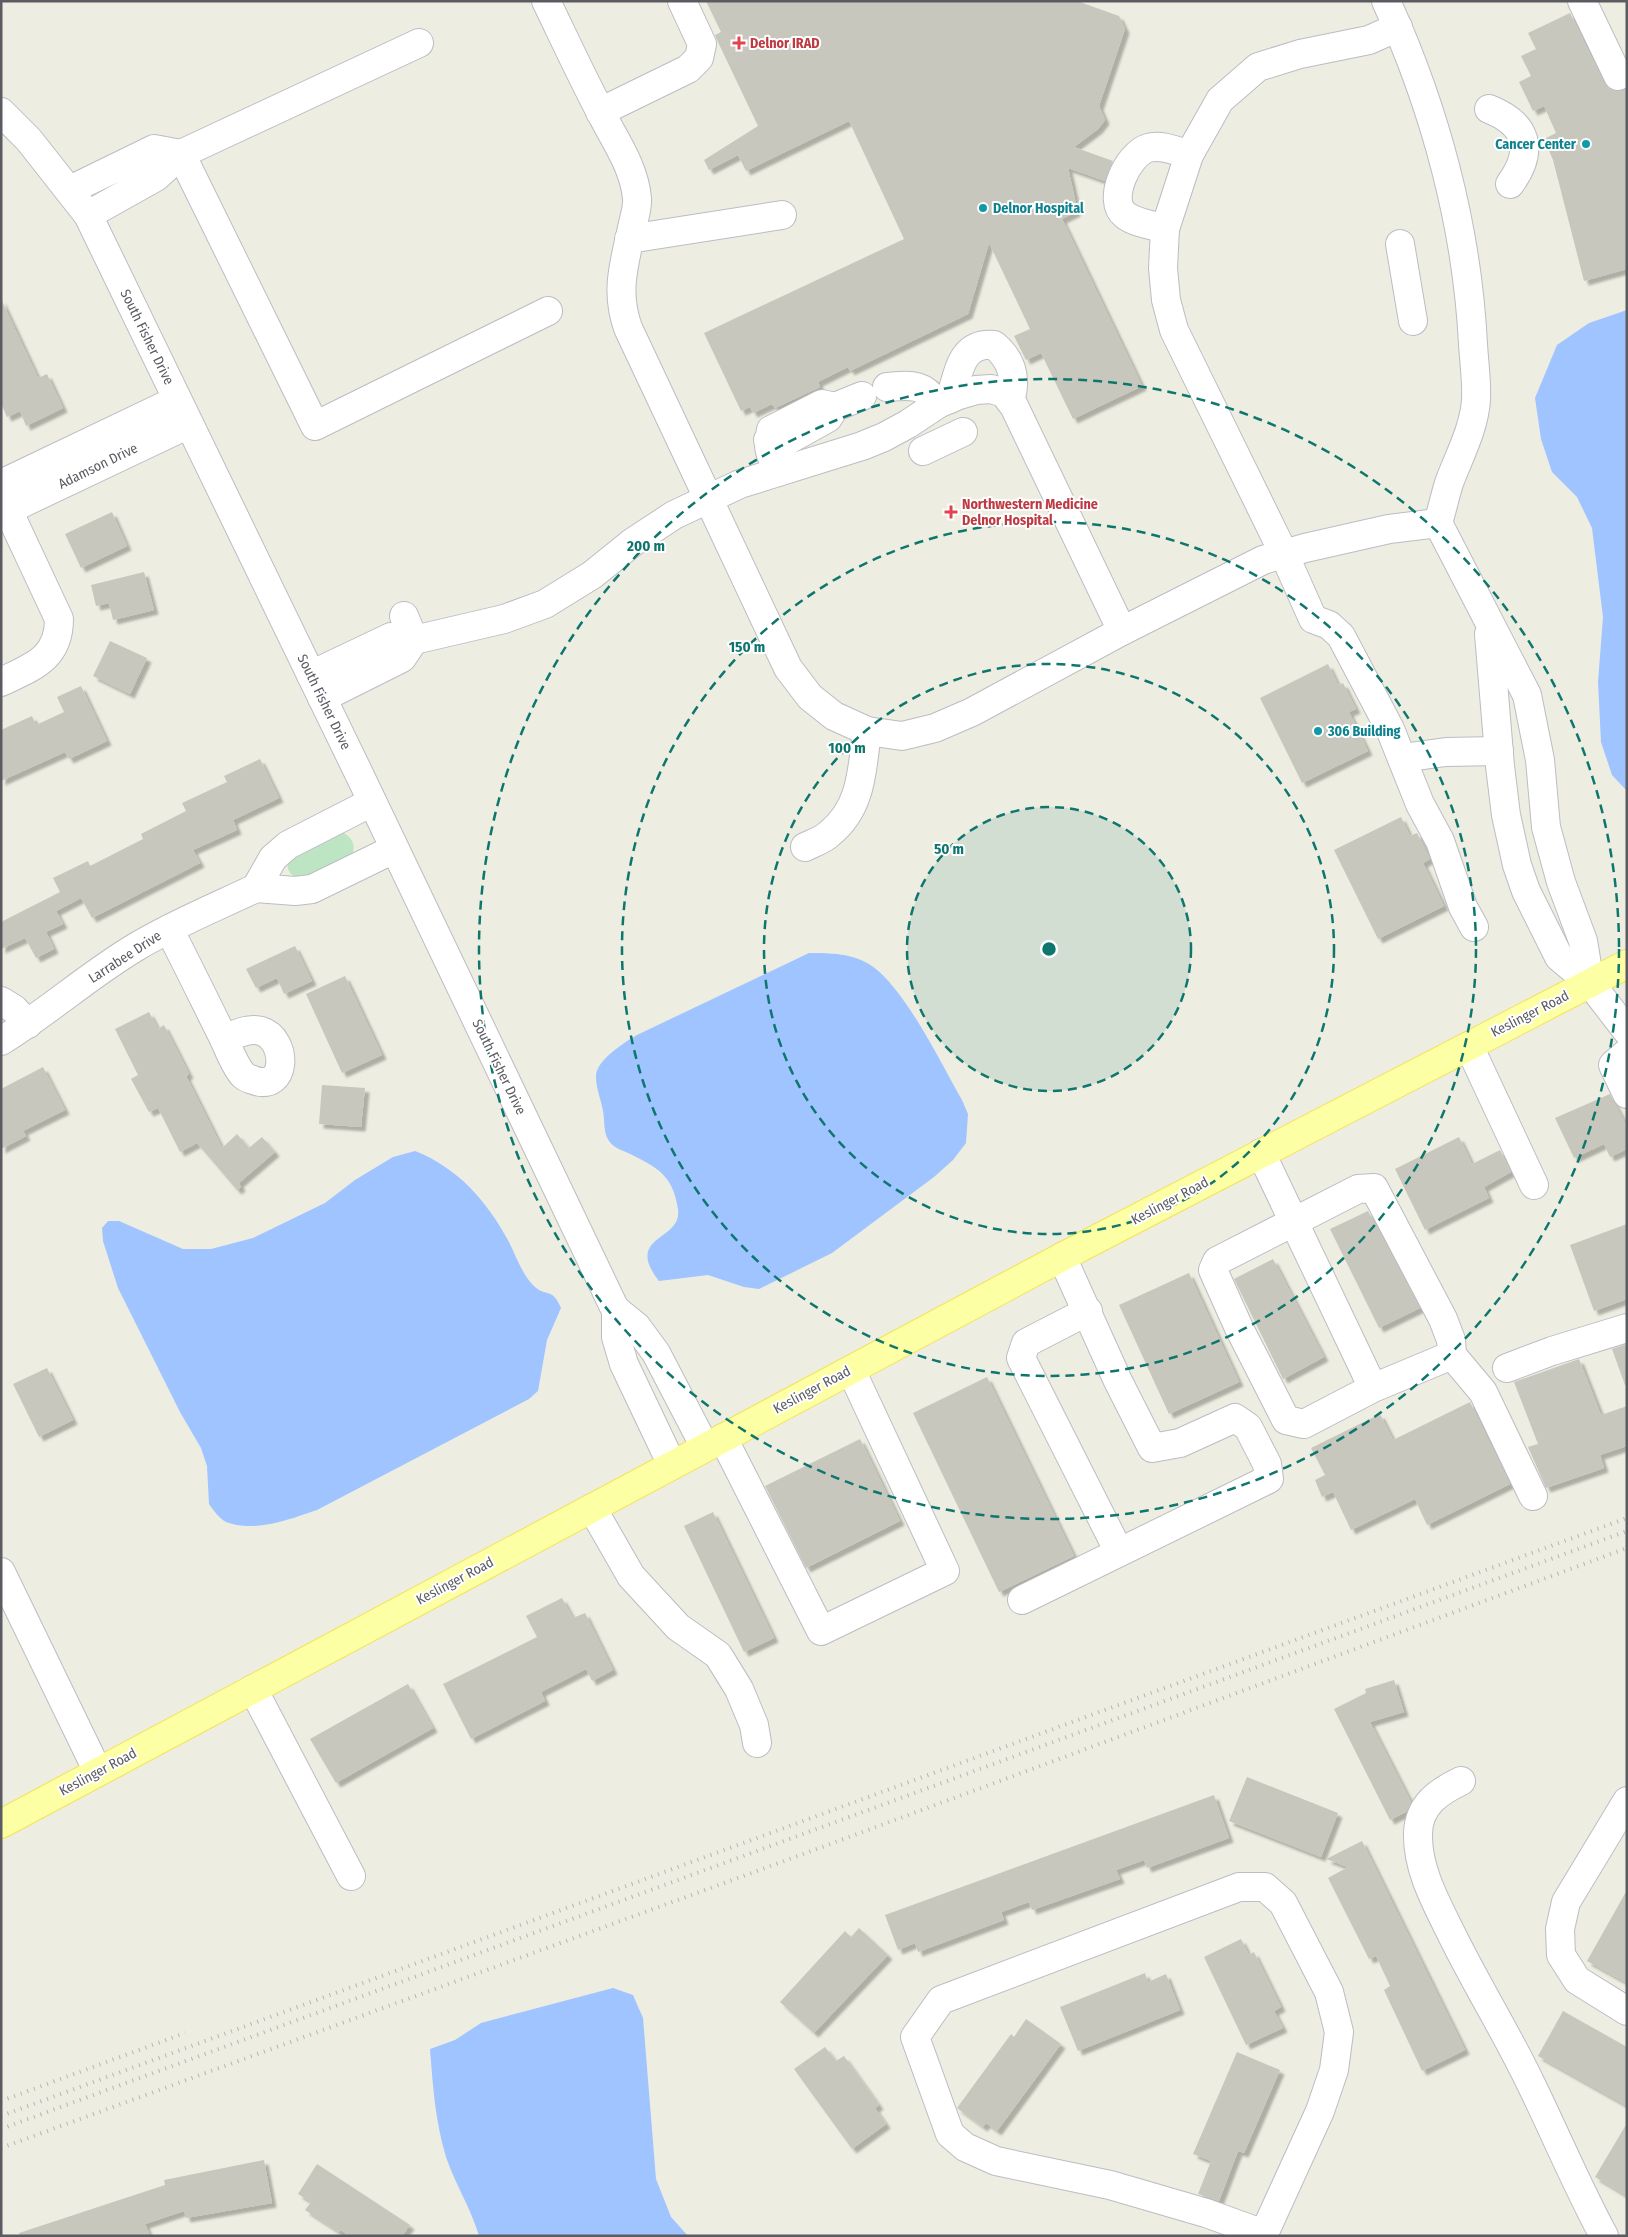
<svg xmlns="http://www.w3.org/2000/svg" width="1628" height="2237" viewBox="0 0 1628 2237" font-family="'Fira Sans Condensed',sans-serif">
	<defs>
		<filter id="shadow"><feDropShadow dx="4.5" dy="4.5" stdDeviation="1" flood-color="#0004"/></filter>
	</defs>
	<rect width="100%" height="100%" fill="#edede1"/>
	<path fill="#bde5c4" d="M342,832c10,5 15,14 9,24l-45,24c-12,-2 -21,-7 -18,-21z"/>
	<g fill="#9fc4ff">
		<path d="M1627,310v481l-15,-16 -11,-33 -3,-60 5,-65 -11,-89 -15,-31 -25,-25 -11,-33 -6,-41 22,-53 32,-22z"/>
		<path d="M809,953c21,0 44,0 63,13 33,23 69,97 90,134l6,14 -2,29 -13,17 -19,17 -102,76 -73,36 -15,-2 -36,-12 -49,6c-36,-46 24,-40 19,-72 -5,-34 -21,-42 -50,-56 -7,-3 -15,-6 -19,-12 -6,-9 -4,-20 -6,-30 -2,-11 -7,-23 -7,-34 -1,-16 29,-35 41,-42z"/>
		<path d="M415,1151c43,17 72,50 94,91 7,14 13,32 24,43 12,13 19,1 28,23l-14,32 -9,51 -9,8 -212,111c-27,9 -59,22 -88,13 -8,-2 -15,-12 -20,-19l-2,-38 -6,-18 -21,-36 -62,-124 -15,-47 -1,-13 6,-7h11l64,28h28l42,-11 72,-35 30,-23 38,-23z"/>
		<path d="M613,1988l20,7 10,23 13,161 15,38 17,19h-209c-8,-28 -24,-52 -33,-79 -11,-37 -13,-70 -16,-108l25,-9 26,-17z"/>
	</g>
	<g fill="#c8c7be" filter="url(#shadow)">
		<path d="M706,1h371l42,15 6,13 -26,77 6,14 -7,9 -24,18 39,14 -8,20 -37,-13 7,31 1,13 -14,7 80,167 -69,33 -32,-66 -15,7 -12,-24 16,-7 -41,-86 -21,71 -118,57 -2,-4 -30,15 2,5 -45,21 -3,-4 -19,9 -3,-6 -9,4 -37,-78 200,-94 -55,-118 -103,50 -8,-16 -29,15 -5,-10 54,-34 -41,-86 -2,-5 6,-3z"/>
		<path d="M1570,13l34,70 6,6 6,2 11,-3v181l-43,12 -31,-121 -9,-21 12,-6 -12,-27 -11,5 -14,-29 12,-6 -10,-20 15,-7 -8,-16z"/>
		<path d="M1,299l37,79 9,-4 16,34 -37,18 -6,-15 -13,6 -6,-14z"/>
		<path d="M112,512l15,34 -46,22 -16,-34z"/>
		<path d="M144,572l10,38 -41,10 -4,-17 -13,3 -5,-21z"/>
		<path d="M110,641l37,17 -17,36 -37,-18z"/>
		<path d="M1328,664l10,21 5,-2 13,26 -7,3 19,39 -66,32 -42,-85z"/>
		<path d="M81,686l26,55 -38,18 -4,-7 -64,29v-51l31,-14 4,9 28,-13 -7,-15z"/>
		<path d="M260,759l19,39 -46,22 4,10 -44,20 7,13 -108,55 -11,-20 -25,13 7,13 -17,8 8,17 -18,9 -11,-20 -24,11v-27l59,-30 -7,-14 35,-17 2,5 53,-27 -2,-5 45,-23 -4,-8 45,-21 -3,-6z"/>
		<path d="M1401,817l9,19 7,-3 13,26 -7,4 21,43 -66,33 -44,-89z"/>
		<path d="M295,946l17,35 -28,13 -7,-16 -21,10 -10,-19z"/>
		<path d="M345,976l37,79 -40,18 -36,-79z"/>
		<path d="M149,1012l9,17 6,-4 25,49 -3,2 36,72 15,-14 12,14 13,-11 13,15 -36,31 2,4 -4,3 -40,-47 -17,9 -22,-44 -9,4 -18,-33 7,-4 -23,-46z"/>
		<path d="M43,1067l22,43 -42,21 3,5 -25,13v-60z"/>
		<path d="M322,1085l43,3 -4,39 -42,-3z"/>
		<path d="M1610,1094l17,33v22l-17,8 -6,-13 -30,14 -19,-40z"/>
		<path d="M1459,1137l13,27 28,-14 11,22 -27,15 5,11 -64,32 -30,-61z"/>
		<path d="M1368,1211l52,97 -41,20 -49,-99z"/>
		<path d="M1627,1224v75l-33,12 -24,-66z"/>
		<path d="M1273,1259l51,98 -41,22 -49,-100z"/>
		<path d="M1189,1273l50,109 -70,32 -50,-109z"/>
		<path d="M1627,1344v41h-2l-13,-36z"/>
		<path d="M1579,1359l22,56 26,-9v40l-27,9 4,13 -58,20 -18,-41 10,-3 -24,-62z"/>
		<path d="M47,1368l26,52 -34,17 -26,-53z"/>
		<path d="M987,1377l87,179 -75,36 -86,-179z"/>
		<path d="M1470,1402l40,82 -83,41 -12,-26 -64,31 -18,-38 -11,5 -7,-17 10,-5 -14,-27 69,-34 13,26z"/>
		<path d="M860,1439l40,82 -94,47 -41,-82z"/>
		<path d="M713,1512l61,126 -30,14 -60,-126z"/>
		<path d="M562,1598l11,20 12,-5 28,57 -21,11 -6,-12 -45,23 4,9 -74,38 -28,-55 94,-47 -11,-21z"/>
		<path d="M1394,1680l10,32 -34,10 41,80 -5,10 -16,8 -56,-111 32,-16 -1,-4z"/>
		<path d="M408,1684l25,44 -97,55 -26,-44z"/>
		<path d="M1247,1777l91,36 -17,44 -92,-36z"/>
		<path d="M1214,1795l15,43 -82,30 -3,-8 -28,10 4,9 -88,31 -3,-8 -28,10 3,8 -86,32 -3,-9 -17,7 -13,-35z"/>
		<path d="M1362,1841l103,209 -43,21 -38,-81 6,-4 -14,-30 -7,3 -41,-81 20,-11 -22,-8z"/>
		<path d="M1627,1890v93l-40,-22z"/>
		<path d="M859,1928l29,27 -74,78 -34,-31 65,-71 6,6z"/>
		<path d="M1241,1939l8,16 5,-3 27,55 -7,4 9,17 -37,17 -42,-88z"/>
		<path d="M1145,1973l3,9 18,-8 14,36 -102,41 -18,-44z"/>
		<path d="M1563,2011l64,36v59l-89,-50z"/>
		<path d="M1026,2019l35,25 -64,87 -11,-8 -3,4 -26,-19 54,-74 3,3z"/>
		<path d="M825,2047l11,14 8,-5 35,49 -4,3 11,16 -34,25 -58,-80z"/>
		<path d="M1237,2052l43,18 -36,83 -6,-2 -19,50 -21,-7 13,-33 -18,-7z"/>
		<path d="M1627,2123v73l-32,-19z"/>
		<path d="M264,2160l8,43 -86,15 -2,-7 -39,13 5,12h-130l-1,-3 146,-48 -1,-5z"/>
		<path d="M317,2164l93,61 -8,11h-53l-8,-6 -2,2 -34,-22 6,-8 -13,-8z"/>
	</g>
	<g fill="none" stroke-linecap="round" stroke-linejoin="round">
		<defs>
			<g id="minor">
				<path d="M546,1c18,37 35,74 54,110 14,28 34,55 37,87 1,9 -3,20 -5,30 -8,36 -17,64 -4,100l160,340 22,29 24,19 33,15 35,5 33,-8 37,-16 150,-81 141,-71 42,-12 84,-19 49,-6"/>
				<path d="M1386,1c49,107 81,225 87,343 1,18 4,38 3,56 -2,29 -17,56 -27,83 -4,13 -7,27 -11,40l89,172 13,65 6,67 15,55 22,59 7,42"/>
				<path d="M1582,1l36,75"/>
				<path d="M1398,27l-29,13 -69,14 -42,13 -38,33 -31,55 -24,74 -2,39 3,32 8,30 110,224 29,65 16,6 12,11 49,93 30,75 20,37 23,66 11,20"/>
				<path d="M419,43l-238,111 134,272 233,-115"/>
				<path d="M1489,109c38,15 46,41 21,75"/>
				<path d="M1,112l28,28 59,75 274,565 251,525 3,5 21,17 19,26 49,94"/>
				<path d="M600,112l88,-43 11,-11 3,-14 -20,-43"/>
				<path d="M70,190l84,-41 27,5 -25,23 -68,38"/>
				<path d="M1165,229c-12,-4 -30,-6 -40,-14 -19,-15 3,-61 23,-67 13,-4 29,3 41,7"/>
				<path d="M629,239l153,-24"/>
				<path d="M1400,244l13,77"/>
				<path d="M887,387c25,-2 36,-4 51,17"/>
				<path d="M950,399c9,-26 10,-57 44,-54 18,15 23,33 16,56"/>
				<path d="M835,407l27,-11"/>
				<path d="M768,440l15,3 45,-25 7,-11 -13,-3 -51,26c-5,19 0,25 7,42"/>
				<path d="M923,451l40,-19"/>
				<path d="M1,484l176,-84"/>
				<path d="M1,495l58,124c0,40 -27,48 -58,63"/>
				<path d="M8,510l181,-86"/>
				<path d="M404,616l10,24"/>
				<path d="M1489,634l11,132 6,49 11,50 9,26 33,66 31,26 37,48"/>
				<path d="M311,675l80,-38 23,3 90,-21 41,-15 47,-29 41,-33 41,-27 66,-31 122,-38 22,-9 24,-13 30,-20 21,-9 17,-5 15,-1 13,4 10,13 108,225"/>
				<path d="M322,698l80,-40 12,-18"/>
				<path d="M1402,758l44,-6 53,-1"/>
				<path d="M372,802l-84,43 -15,13 -17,30 39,3 17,-2 82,-40"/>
				<path d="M805,847c8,-4 18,-7 24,-13 33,-26 33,-64 38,-103"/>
				<path d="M169,929c18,35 35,70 53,106 6,12 12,30 21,40 3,3 7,4 10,5 35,13 35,-41 8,-49 -12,-4 -27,4 -37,8"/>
				<path d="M1,1001l13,8 14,15"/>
				<path d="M1,1041c47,-29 88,-66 135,-94 38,-23 80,-40 120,-59"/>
				<path d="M1469,1046l65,139"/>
				<path d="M1627,1053l-14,12 14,29"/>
				<path d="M1261,1153l112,235 -69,36 -18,-4 -47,-92 -26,-58 4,-9 141,-72 16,-1 69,131 8,21 1,15 -79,33"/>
				<path d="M616,1310v27l8,27 48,101"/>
				<path d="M1088,1311l-62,32 -5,15 98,194"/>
				<path d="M1452,1355l31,37 50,104"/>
				<path d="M1507,1368l45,-17 75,-23"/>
				<path d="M723,1438l98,193 124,-60 -94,-201"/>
				<path d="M592,1508l39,68 47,51 40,28 21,34 15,36 3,18"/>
				<path d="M1,1572l97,200"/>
				<path d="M1022,1600l247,-121 -2,-15 -19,-37 -13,-9 -55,25 -28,5 -34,-67 -56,-124"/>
				<path d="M253,1689l98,187"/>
				<path d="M1461,1781c-23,11 -42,24 -43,52 -1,34 16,66 31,96 25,52 56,101 81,153 25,51 47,104 74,154"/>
				<path d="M1627,1801l-61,101 -6,27 1,26 16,25 50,31"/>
				<path d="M1263,2236l57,-125 14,-41 5,-38 -10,-40 -46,-89 -18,-16h-26l-298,113 -26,37 35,97 15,13 31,14 114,24 96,28 58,21"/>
			</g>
			<path id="major" d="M1,1824l1061,-567 565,-293"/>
		</defs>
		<use href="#minor" stroke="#bcbdc3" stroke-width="30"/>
		<use href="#major" stroke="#f3e454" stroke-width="30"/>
		<use href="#minor" stroke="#fff" stroke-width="28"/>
		<use href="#major" stroke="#fdffa4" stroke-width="28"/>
		<g stroke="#b5b5b6" stroke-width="4" stroke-dasharray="1 6" stroke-linecap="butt">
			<path d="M1,2101l184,-68"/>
			<path d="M1,2116l1626,-598"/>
			<path d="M1,2129l1626,-598"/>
			<path d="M1,2148l805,-295 821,-305"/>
		</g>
	</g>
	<circle cx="1049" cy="949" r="142" fill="#0f766e" fill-opacity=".12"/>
	<g fill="none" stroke="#0f766e" stroke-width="2.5" stroke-dasharray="9 6">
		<circle cx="1049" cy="949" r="142"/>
		<circle cx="1049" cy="949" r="285"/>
		<circle cx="1049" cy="949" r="427"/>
		<circle cx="1049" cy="949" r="570"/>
	</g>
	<g fill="#e0444e" stroke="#fff" stroke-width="2">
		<path d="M736.5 35.5h5v5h5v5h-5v5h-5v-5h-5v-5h5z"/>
		<path d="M948.5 504.5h5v5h5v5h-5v5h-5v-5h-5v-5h5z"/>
	</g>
	<g fill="#0f9aa8" stroke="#fff" stroke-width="2">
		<circle cx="1586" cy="144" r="5"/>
		<circle cx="983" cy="208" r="5"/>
		<circle cx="1318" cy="731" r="5"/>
	</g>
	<g text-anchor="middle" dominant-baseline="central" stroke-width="4" stroke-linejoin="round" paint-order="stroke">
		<g font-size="14" font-weight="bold" fill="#be3a42" stroke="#fff" text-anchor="start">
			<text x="750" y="43">Delnor IRAD</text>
			<text x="962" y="504">Northwestern Medicine<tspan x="962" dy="16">Delnor Hospital</tspan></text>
		</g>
		<g font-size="14" font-weight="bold" fill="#0d838f" stroke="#fff" text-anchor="start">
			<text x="1576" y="144" text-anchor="end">Cancer Center</text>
			<text x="993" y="208">Delnor Hospital</text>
			<text x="1328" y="731">306 Building</text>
		</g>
		<g font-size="14" fill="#5a5c62" stroke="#fff">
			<text transform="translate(147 337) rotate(64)">South Fisher Drive</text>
			<text transform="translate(98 466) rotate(-26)">Adamson Drive</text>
			<text transform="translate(324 702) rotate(64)">South Fisher Drive</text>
			<text transform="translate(125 957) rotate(-33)">Larrabee Drive</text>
			<text transform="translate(1530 1014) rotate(-27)">Keslinger Road</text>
			<text transform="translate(499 1067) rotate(64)">South Fisher Drive</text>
			<text transform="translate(1170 1201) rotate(-28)">Keslinger Road</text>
			<text transform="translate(812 1390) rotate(-28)">Keslinger Road</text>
			<text transform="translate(455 1581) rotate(-28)">Keslinger Road</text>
			<text transform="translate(98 1772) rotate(-28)">Keslinger Road</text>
		</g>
	</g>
	<circle cx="1049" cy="949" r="8" fill="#0f766e" stroke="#fff" stroke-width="2.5"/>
	<g font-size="15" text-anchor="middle" font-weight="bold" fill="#0f766e" stroke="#fff" stroke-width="4" stroke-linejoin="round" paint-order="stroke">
		<text x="646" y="551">200 m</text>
		<text x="747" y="652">150 m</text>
		<text x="847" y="753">100 m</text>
		<text x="949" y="854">50 m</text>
	</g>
	<rect width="1628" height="2237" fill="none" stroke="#5a5c62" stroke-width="5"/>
</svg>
